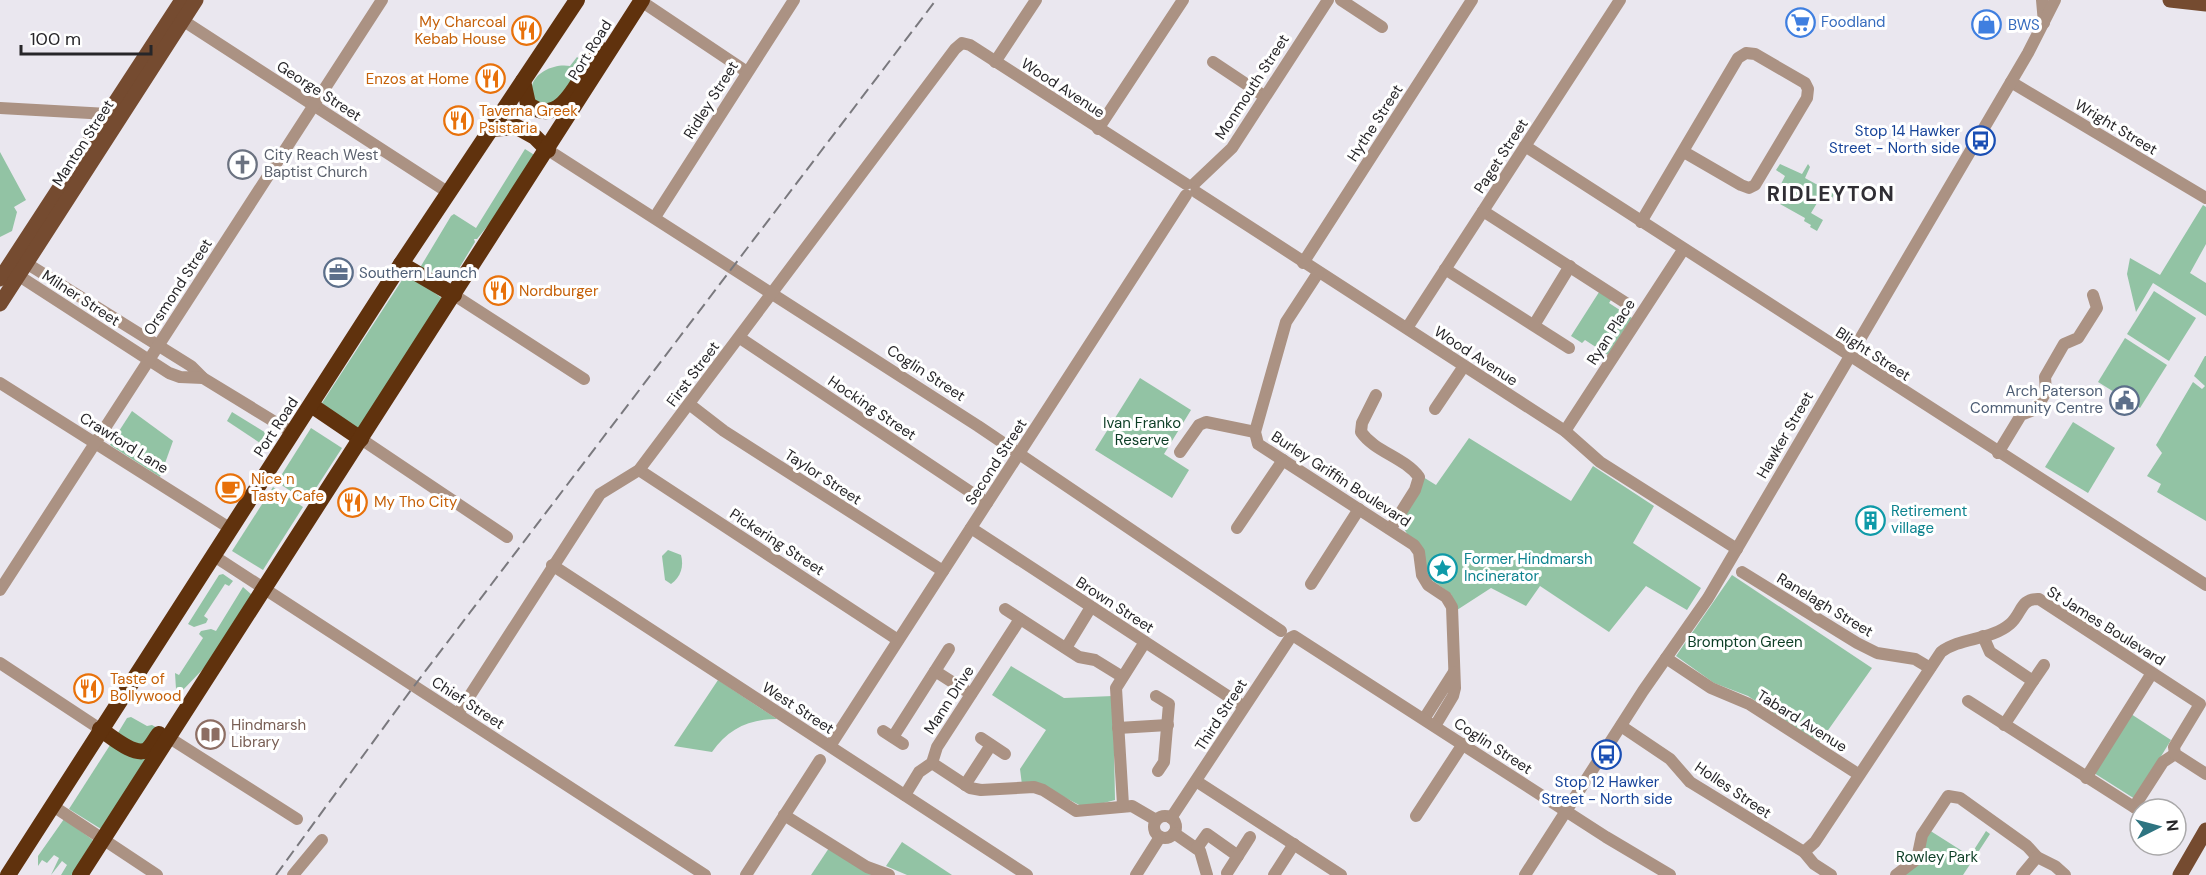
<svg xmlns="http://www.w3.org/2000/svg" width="2206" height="875" font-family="'DM Sans',sans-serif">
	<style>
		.green { fill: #92c3a4 }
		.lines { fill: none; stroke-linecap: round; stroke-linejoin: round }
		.minor { stroke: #ab9283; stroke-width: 12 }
		.major { stroke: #754b30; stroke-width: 15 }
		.highway { stroke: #60320d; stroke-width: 16 }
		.rail { stroke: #7a797e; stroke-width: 2; stroke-dasharray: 12 6; stroke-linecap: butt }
		.labels { text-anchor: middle; stroke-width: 6; stroke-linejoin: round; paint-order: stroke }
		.food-label { font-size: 15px; fill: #c56008; stroke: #fff; text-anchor: start }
		.shop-label { font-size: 15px; fill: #366cbe; stroke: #fff; text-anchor: start }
		.street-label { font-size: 15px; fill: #272629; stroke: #fff }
		.transit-label { font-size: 15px; fill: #164399; stroke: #fff; text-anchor: end }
		.worship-label { font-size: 15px; fill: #5b616d; stroke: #fff; text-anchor: start }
		.service-label { font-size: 15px; fill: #4e5e75; stroke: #fff; text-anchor: start }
		.park-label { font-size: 15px; fill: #0c3d25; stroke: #fff }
		.culture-label { font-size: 15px; fill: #0d838f; stroke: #fff; text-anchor: start }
		.education-label { font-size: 15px; fill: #785e54; stroke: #fff; text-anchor: start }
		.district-label { font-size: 21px; font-weight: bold; letter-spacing: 1.5px; fill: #302e34; stroke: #fff }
	</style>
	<rect width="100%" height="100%" fill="#eae7ef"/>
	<g class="green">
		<path d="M577,57L584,62L564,95L552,105L533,101C533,97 531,90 532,86C535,71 557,63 570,66Z"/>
		<polygon points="525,149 536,156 502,208 477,239 474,239 475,242 455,275 444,280 418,271 451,216 454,214 476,228"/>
		<polygon points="0,152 26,200 14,207 17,212 12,231 0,237"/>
		<polygon points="1780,164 1802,174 1808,164 1810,167 1805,178 1834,194 1830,203 1820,198 1811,213 1823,220 1817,231 1810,227 1811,225 1804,221 1805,218 1780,204 1783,199 1776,194 1785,176 1776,170"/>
		<polygon points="2203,205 2206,207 2206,244 2190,273 2206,283 2206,316 2153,283 2136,312 2127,274 2130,258 2160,275"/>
		<polygon points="410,275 443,299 360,428 355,430 322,403 404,277"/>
		<polygon points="1601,289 1613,297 1609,303 1632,318 1608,355 1585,340 1582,343 1571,336"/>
		<polygon points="2154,291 2196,318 2169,361 2127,334"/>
		<polygon points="2125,338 2167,365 2140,408 2098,382"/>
		<polygon points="2205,356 2206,356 2206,521 2157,492 2161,484 2147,476 2162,453 2156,445 2193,382 2202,389 2205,386 2194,376"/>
		<polygon points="1140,378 1191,410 1164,454 1189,470 1172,498 1095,450"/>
		<polygon points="132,411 173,441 160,477 110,445"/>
		<polygon points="232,412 266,433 260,443 227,421"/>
		<polygon points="2073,422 2115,448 2088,493 2045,467"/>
		<polygon points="311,428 342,448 307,502 277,482"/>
		<polygon points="1469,438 1571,501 1593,466 1654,506 1633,543 1701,588 1687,610 1646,586 1609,632 1540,586 1526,606 1491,588 1457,610 1451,594 1432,580 1400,521 1423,477 1436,485"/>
		<polygon points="273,487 303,507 263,570 232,551"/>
		<path d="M668,550L681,555C684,566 681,577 671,584L665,580L662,556Z"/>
		<polygon points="223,574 233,581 229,586 225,584 204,616 208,619 206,623 194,627 188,624 219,575"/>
		<polygon points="1732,575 1872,668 1819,743 1748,696 1714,683 1676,656"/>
		<polygon points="243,587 252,595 205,667 181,692 176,689 175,673 179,675 203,638 199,634 201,631 211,629 216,631"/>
		<polygon points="1011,666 1064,698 1113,696 1115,800 1085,808 1041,785 1022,785 1020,769 1046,730 992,695"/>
		<path d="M718,680L777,719C749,719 728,729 712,752L674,746Z"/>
		<polygon points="2131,714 2171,740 2135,799 2094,773"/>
		<polygon points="131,717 147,726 152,725 159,729 145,747 116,736 127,718"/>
		<polygon points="112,742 149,755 101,829 69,809"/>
		<polygon points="64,819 93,840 72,875 61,875 67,865 62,861 51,875 59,858 54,855 47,863 42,860 38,866 38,856"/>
		<polygon points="1929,830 1970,856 1986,831 1990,834 1963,875 1899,875"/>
		<polygon points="902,842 952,875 907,875 886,866"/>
		<polygon points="829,848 877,875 811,875"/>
	</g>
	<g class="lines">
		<g class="minor">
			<polyline points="1341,0 1382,27"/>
			<polyline points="2042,0 2044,23"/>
			<polyline points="641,1 747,72"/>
			<polyline points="176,16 449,193"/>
			<polyline points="995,62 1036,0"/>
			<polyline points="1213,62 1264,96"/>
			<polyline points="2011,82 2206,198"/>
			<polyline points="0,108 108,114 115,117"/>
			<polyline points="1098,129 1183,0"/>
			<polyline points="1525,146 2206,585"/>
			<polyline points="548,150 978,426 1281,631"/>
			<polyline points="1194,184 1232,148 1328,0"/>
			<polyline points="1196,192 1565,431 1600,462 1737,549"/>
			<polyline points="1483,211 1629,305"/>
			<polyline points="655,217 794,0"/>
			<polyline points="1641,222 1738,58 1746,53 1755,54 1805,83 1808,89 1807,98 1755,185 1749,188 1741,185 1684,152"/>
			<polyline points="18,258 191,366 203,378 293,433"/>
			<polyline points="1303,263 1472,0"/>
			<polyline points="1445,269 1569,348"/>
			<polyline points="13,272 169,373 180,377 203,378"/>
			<polyline points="1318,273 1286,322 1255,432 1258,444 1414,545 1419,552 1422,575 1428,585 1446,597 1452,607 1455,688 1453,696 1435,726"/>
			<polyline points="454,295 584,379"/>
			<polyline points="1534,325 1570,266"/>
			<polyline points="1407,328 1620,0"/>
			<polyline points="740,338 987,503"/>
			<polyline points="0,383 231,529"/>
			<path d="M1376,395L1362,423L1361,432C1375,452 1404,457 1419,477L1415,490L1391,528"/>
			<polyline points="689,404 724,431 943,571"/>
			<polyline points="1435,409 1464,366"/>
			<polyline points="1565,431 1683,250"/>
			<polyline points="361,439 507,537"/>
			<polyline points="1180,452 1199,425 1206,422 1255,432"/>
			<polyline points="1998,453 2021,415 2036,409 2046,392 2045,377 2064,344 2078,338 2097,308 2093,295"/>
			<polyline points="639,470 898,640"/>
			<polyline points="971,528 1243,706"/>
			<polyline points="1237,528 1283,460"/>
			<polyline points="214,556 705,875"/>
			<polyline points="552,565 1027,875"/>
			<polyline points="1742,572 1857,643 1877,653 1915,659 1930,668"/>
			<polyline points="1311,584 1359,509"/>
			<polyline points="0,590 382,0"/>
			<polyline points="1005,609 1079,657 1095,660 1121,676"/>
			<polyline points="1983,636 1990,652 2033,681 2004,725"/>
			<polyline points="1066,648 1091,607"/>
			<polyline points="1666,658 1711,688 1749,704 1858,774"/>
			<polyline points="0,663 100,729"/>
			<polyline points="935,671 971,694"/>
			<polyline points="2033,681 2044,665"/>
			<polyline points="1156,696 1169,704 1164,762 1158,771"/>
			<polyline points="1968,701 2140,811"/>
			<polyline points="458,714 600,494 639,470 955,49 962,43 970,45 1186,184"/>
			<polyline points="1424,719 1454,672"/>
			<polyline points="1621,726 1670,759 1690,782 1804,852 1814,864 1831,875"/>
			<polyline points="1118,728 1168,725"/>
			<polyline points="883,731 903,744"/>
			<polyline points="168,737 297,819"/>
			<polyline points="893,737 949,649"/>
			<polyline points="981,738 1005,754"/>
			<polyline points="830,746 1186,195"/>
			<polyline points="932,763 970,788 981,790 1034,787 1043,790 1076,811 1132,806 1156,820"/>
			<polyline points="2086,778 2152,673"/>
			<polyline points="1196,781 1341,875"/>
			<polyline points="965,785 991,745"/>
			<polyline points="905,795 919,772 932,763 937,747 1020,619"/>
			<polyline points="1123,805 1116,688 1145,642"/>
			<polyline points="53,806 157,875"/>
			<polyline points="2134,807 2163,762 2175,754"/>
			<polyline points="784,815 867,867 889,875"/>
			<circle cx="1165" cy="827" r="11"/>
			<polyline points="1416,816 1463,744"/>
			<polyline points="1171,818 1290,638 1294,636 1606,837 1670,875"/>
			<polyline points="1174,833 1200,851 1207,875"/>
			<polyline points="1197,848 1207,834 1238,856"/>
			<path d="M1804,852L1815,842L1941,652C1961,637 1990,641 2010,624C2022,614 2020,598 2039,599L2200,704L2174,747L2175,754L2206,774"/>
			<polyline points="1227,873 1250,837"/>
			<polyline points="293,875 322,840"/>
			<polyline points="746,875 820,760"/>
			<polyline points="1136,875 1160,837"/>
			<polyline points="1274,875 1294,844"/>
			<polyline points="1525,875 1643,691 1708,598 2028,53 2055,0"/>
			<polyline points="1896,875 1917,859 1922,835 1948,796 1960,798 2027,846 2037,857 2055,866 2065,875"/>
			<polyline points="2022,875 2037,857"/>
		</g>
		<g class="major">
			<polyline points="2170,0 2206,4"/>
			<polyline points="0,279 182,0"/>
			<polyline points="0,304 196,0"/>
			<polyline points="2180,875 2206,830"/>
		</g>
		<g class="highway">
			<path d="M523,81L528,104C564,132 581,70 600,49"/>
			<polyline points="492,129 517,127 535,137 548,150"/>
			<polyline points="401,264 454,295"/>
			<polyline points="311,405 361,439"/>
			<path d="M100,729C111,736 134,757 147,750C152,746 155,739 159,734"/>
			<polyline points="8,875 401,264 577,0"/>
			<polyline points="80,875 642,0"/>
		</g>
		<polyline class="rail" points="276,875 411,690 936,0"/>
	</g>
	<defs>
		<symbol id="supermarket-ring" viewBox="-11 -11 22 22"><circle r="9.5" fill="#fff" stroke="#3f7fe0" stroke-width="1.5"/><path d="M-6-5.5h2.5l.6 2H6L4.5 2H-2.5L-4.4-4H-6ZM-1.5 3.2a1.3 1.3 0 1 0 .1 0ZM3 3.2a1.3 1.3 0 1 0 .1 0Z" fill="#3f7fe0"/></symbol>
		<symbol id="shop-ring" viewBox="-11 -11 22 22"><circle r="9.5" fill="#fff" stroke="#3f7fe0" stroke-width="1.5"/><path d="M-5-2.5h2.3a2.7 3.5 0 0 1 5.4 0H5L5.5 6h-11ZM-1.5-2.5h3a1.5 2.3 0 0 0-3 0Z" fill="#3f7fe0"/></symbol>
		<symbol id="restaurant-ring" viewBox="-11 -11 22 22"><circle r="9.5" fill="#fff" stroke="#e8710a" stroke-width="1.5"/><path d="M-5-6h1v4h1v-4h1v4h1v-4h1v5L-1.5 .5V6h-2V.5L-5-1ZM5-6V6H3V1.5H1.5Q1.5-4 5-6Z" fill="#e8710a"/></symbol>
		<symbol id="bus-ring" viewBox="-11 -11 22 22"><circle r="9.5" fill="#fff" stroke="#1a4fb4" stroke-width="1.5"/><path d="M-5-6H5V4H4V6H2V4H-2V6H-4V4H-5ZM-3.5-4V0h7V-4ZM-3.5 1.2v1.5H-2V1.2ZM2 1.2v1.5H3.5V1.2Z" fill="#1a4fb4"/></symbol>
		<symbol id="church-ring" viewBox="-11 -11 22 22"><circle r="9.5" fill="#fff" stroke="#6b7280" stroke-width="1.5"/><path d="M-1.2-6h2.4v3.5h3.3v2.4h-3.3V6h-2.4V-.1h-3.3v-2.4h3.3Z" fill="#6b7280"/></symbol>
		<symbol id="office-ring" viewBox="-11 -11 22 22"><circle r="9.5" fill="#fff" stroke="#5c6f8a" stroke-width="1.5"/><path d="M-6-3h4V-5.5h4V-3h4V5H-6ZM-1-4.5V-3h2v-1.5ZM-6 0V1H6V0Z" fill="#5c6f8a"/></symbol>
		<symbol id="civic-ring" viewBox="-11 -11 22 22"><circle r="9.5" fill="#fff" stroke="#5c6f8a" stroke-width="1.5"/><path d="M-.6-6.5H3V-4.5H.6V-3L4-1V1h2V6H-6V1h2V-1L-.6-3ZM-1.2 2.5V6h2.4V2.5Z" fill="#5c6f8a"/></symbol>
		<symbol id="cafe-ring" viewBox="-11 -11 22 22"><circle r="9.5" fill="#fff" stroke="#e8710a" stroke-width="1.5"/><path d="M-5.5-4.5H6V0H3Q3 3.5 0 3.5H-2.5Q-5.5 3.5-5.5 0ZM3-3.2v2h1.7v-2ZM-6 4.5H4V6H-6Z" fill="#e8710a"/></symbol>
		<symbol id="building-ring" viewBox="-11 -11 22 22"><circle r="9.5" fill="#fff" stroke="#0f9aa8" stroke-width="1.5"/><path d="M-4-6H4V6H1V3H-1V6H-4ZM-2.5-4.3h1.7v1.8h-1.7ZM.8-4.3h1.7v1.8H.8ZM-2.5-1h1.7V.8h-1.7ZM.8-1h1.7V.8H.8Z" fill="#0f9aa8"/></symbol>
		<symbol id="sight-ring" viewBox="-11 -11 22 22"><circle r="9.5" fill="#fff" stroke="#0f9aa8" stroke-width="1.5"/><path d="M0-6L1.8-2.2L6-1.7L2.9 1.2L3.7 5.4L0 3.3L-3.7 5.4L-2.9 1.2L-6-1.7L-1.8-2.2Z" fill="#0f9aa8"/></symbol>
		<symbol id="library-ring" viewBox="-11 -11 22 22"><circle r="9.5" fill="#fff" stroke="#8d6e63" stroke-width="1.5"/><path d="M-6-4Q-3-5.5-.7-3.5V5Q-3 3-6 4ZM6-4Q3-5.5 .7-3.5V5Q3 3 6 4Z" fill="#8d6e63"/></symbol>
	</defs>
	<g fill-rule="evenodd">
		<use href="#supermarket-ring" x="1784" y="6" width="33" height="33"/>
		<use href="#shop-ring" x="1970" y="8" width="33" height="33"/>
		<use href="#restaurant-ring" x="510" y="14" width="33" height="33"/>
		<use href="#restaurant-ring" x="474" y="62" width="33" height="33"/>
		<use href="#restaurant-ring" x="442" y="104" width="33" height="33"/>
		<use href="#bus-ring" x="1964" y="124" width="33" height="33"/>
		<use href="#church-ring" x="226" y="148" width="33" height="33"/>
		<use href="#office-ring" x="322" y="256" width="33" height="33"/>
		<use href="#restaurant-ring" x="482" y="274" width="33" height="33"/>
		<use href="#civic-ring" x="2108" y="384" width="33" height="33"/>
		<use href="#cafe-ring" x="214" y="472" width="33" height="33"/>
		<use href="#restaurant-ring" x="336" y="486" width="33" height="33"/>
		<use href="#building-ring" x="1854" y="504" width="33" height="33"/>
		<use href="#sight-ring" x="1426" y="552" width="33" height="33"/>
		<use href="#restaurant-ring" x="72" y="672" width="33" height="33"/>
		<use href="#library-ring" x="194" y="718" width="33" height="33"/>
		<use href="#bus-ring" x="1590" y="738" width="33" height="33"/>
	</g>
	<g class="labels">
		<g class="food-label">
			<text x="506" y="27" text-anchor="end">My Charcoal<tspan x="506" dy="17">Kebab House</tspan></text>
			<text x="469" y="84" text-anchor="end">Enzos at Home</text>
			<text x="479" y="116">Taverna Greek<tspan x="479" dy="17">Psistaria</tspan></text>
			<text x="519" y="296">Nordburger</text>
			<text x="251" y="484">Nice n<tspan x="251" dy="17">Tasty Cafe</tspan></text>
			<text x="374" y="507">My Tho City</text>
			<text x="110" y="684">Taste of<tspan x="110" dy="17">Bollywood</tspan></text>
		</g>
		<g class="shop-label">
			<text x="1821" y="27">Foodland</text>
			<text x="2008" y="30">BWS</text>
		</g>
		<g class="street-label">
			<text transform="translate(590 50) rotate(-58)" y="5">Port Road</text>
			<text transform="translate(1252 87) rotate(-57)" y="5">Monmouth Street</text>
			<text transform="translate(1063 88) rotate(33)" y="5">Wood Avenue</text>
			<text transform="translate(319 91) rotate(33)" y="5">George Street</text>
			<text transform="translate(711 100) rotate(-58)" y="5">Ridley Street</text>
			<text transform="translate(1375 123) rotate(-57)" y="5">Hythe Street</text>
			<text transform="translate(2116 127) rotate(31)" y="5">Wright Street</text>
			<text transform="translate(83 143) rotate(-57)" y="5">Manton Street</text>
			<text transform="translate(1501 156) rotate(-57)" y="5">Paget Street</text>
			<text transform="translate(178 287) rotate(-57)" y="5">Orsmond Street</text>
			<text transform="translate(81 298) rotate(33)" y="5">Milner Street</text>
			<text transform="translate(1611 332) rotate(-57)" y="5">Ryan Place</text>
			<text transform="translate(1873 354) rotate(33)" y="5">Blight Street</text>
			<text transform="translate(1476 356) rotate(33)" y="5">Wood Avenue</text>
			<text transform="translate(926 373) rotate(33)" y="5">Coglin Street</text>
			<text transform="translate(693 374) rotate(-53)" y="5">First Street</text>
			<text transform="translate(872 408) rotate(34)" y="5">Hocking Street</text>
			<text transform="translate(276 427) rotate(-57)" y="5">Port Road</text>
			<text transform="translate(1785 435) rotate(-60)" y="5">Hawker Street</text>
			<text transform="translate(124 443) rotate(32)" y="5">Crawford Lane</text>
			<text transform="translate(996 462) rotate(-57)" y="5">Second Street</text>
			<text transform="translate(823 477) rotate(33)" y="5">Taylor Street</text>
			<text transform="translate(1341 479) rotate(33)" y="5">Burley Griffin Boulevard</text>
			<text transform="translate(777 542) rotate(33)" y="5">Pickering Street</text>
			<text transform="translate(1115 605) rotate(33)" y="5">Brown Street</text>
			<text transform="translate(1825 605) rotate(31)" y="5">Ranelagh Street</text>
			<text transform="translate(2106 626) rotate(32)" y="5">St James Boulevard</text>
			<text transform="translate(949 700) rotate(-57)" y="5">Mann Drive</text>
			<text transform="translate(468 703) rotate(33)" y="5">Chief Street</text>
			<text transform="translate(798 708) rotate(33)" y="5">West Street</text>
			<text transform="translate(1221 715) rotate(-57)" y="5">Third Street</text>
			<text transform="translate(1802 721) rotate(32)" y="5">Tabard Avenue</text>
			<text transform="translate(1493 746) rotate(33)" y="5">Coglin Street</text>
			<text transform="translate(1733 790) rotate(34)" y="5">Holles Street</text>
		</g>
		<g class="transit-label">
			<text x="1960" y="136">Stop 14 Hawker<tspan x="1960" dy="17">Street - North side</tspan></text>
			<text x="1607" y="787" text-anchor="middle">Stop 12 Hawker<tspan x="1607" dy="17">Street - North side</tspan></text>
		</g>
		<g class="worship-label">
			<text x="264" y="160">City Reach West<tspan x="264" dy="17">Baptist Church</tspan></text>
		</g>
		<g class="service-label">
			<text x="359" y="278">Southern Launch</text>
			<text x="2103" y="396" text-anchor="end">Arch Paterson<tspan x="2103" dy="17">Community Centre</tspan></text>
		</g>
		<g class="park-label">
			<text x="1142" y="428">Ivan Franko<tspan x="1142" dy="17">Reserve</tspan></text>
			<text x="1745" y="647">Brompton Green</text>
			<text x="1937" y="862">Rowley Park</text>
		</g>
		<g class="culture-label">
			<text x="1891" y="516">Retirement<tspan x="1891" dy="17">village</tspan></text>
			<text x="1464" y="564">Former Hindmarsh<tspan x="1464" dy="17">Incinerator</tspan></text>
		</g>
		<g class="education-label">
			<text x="231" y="730">Hindmarsh<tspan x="231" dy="17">Library</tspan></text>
		</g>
		<g class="district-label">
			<text x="1831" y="201">RIDLEYTON</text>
		</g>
	</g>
	<g transform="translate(2158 827) rotate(84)"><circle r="28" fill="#ffffff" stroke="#a9a8a9" stroke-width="1.5"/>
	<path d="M0-4.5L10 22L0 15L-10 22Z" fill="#2e7481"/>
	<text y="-9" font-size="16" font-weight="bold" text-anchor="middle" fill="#272629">N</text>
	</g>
	<path d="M21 45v9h130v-9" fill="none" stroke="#272629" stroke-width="3"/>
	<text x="30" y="45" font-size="18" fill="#272629" stroke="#ffffff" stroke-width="4.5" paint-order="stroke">100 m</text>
</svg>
